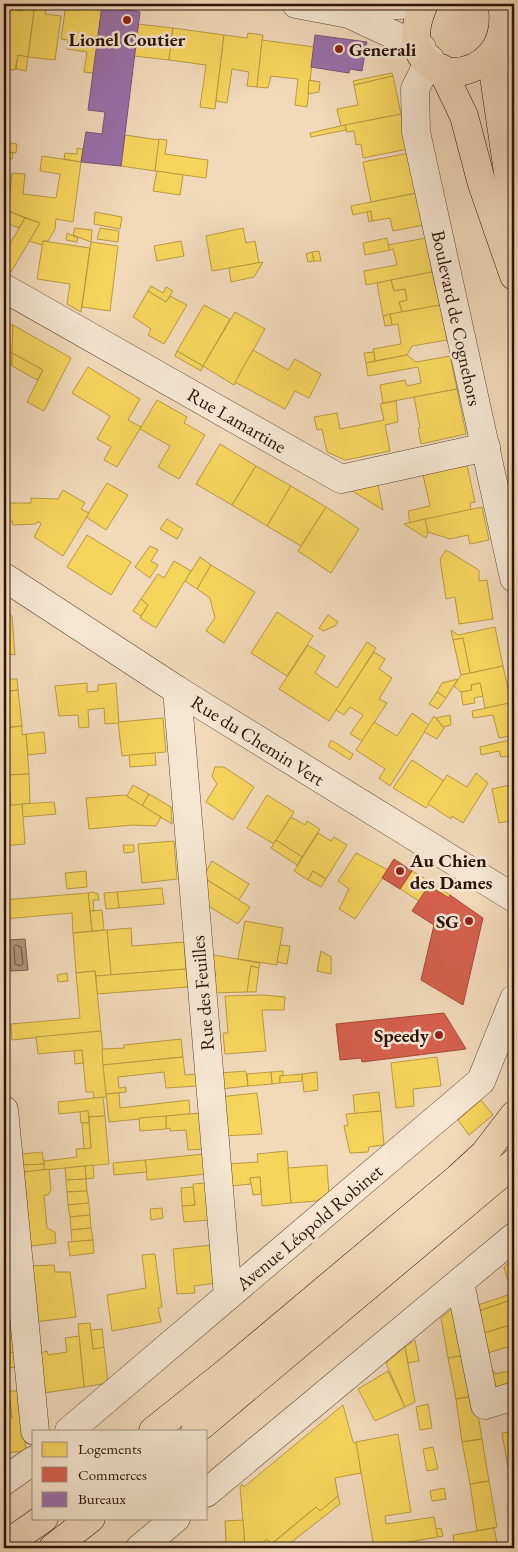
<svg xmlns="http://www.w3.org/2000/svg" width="518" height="1552" font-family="'EB Garamond',serif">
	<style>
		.water { fill: #ae957d; stroke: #7a614e }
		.homes { fill: #f6d55c; stroke: #b99a43 }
		.shops { fill: #d6604d; stroke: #a34938 }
		.offices { fill: #9970ab; stroke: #78547a }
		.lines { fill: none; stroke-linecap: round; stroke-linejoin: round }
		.shore { stroke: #6c5442; stroke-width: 1 }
		.minor-casing { stroke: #5c4434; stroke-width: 29 }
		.major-casing { stroke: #2b1208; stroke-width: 29 }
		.minor { stroke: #f6e6d2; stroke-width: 28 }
		.major { stroke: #f1d9ba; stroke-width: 28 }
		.poi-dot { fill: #8f2418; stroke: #f6e6d2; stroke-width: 2 }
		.labels { text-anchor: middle; stroke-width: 5; stroke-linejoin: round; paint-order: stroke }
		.poi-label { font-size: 19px; font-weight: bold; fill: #2b1208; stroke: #f6e6d2; text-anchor: start }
		.street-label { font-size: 19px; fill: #2b1208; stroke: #f6e6d2 }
	</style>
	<rect width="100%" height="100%" fill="#f1d9ba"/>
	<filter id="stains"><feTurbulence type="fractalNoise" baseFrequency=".004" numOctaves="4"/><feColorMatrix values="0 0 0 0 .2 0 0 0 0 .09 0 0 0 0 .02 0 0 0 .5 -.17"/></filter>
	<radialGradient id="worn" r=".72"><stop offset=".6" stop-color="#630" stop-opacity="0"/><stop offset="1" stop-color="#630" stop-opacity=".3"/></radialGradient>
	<polygon class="water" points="25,939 28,970 11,971 8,940"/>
	<g class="homes">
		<polygon points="23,4 35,4 28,57 18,55 15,70 4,69 4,31 7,8 22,11"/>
		<polygon points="35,4 47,4 45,14 61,16 55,60 28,57"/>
		<polygon points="66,4 102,6 93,73 84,72 87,52 67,49 68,40 61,39"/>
		<polygon points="4,7 7,8 4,31"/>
		<polygon points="138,24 173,28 169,60 134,56"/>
		<polygon points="173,28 224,35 215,109 200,107 206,65 169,60"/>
		<polygon points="248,33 263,35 257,87 247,86 249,72 232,69 227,103 216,101 224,35 247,38"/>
		<polygon points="262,40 314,47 307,107 295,105 298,79 271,76 268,88 257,87"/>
		<polygon points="18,55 28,57 26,71 16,69"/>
		<polygon points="392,73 393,76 354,85 353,81"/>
		<polygon points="393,76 401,114 341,126 337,109 358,105 354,85"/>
		<polygon points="309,80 320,82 319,92 308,94"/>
		<polygon points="401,114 408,149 363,158 361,144 356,145 354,131 347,132 345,125"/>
		<polygon points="345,125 346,130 311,137 310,133"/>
		<polygon points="125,135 159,140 155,171 121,166"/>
		<polygon points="159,139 167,140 165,154 208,160 206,178 155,171"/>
		<polygon points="4,142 17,144 16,153 4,151"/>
		<polygon points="77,148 83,149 81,162 64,159 65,153 77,154"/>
		<polygon points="4,151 13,153 12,159 4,158"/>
		<polygon points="409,153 417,193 371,202 363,162"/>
		<polygon points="42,156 81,162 73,222 56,219 55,229 48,241 43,241 42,245 29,241 40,223 8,211 12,173 25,174 23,194 56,198 60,174 40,171"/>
		<polygon points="157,171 183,175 180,195 153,191"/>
		<polygon points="417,193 424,225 393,231 390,218 372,221 371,211 353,215 351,206"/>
		<polygon points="4,209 25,218 19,228 4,222"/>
		<polygon points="371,211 372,221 369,222 367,212"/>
		<polygon points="95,212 122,217 120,229 94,224"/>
		<polygon points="25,218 40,223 11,272 4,267 4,254"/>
		<polygon points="75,228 92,230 91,242 73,235"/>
		<polygon points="100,228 119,231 118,242 97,239"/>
		<polygon points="243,228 246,243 255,241 259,263 212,271 206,236"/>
		<polygon points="67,233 78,238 77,242 66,240"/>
		<polygon points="387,238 390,250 365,255 363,243"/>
		<polygon points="426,238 432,272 366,285 364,271 397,265 393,249 390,250 388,245"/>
		<polygon points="43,241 90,248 81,312 67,304 70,284 37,279"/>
		<polygon points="181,241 184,256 157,261 154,246"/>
		<polygon points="91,242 118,246 110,311 82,307"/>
		<polygon points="319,251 321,261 314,261 312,252"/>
		<polygon points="312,252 314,261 308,262 306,254"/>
		<polygon points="263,262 254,277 231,282 229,268"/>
		<polygon points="432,272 440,305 402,312 399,302 407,300 405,289 394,291 391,280"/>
		<polygon points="391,280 394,291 405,289 407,300 399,302 402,312 383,316 377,283"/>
		<polygon points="151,286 163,293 166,287 173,291 166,302 148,291"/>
		<polygon points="148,291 166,302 170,296 187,305 164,344 148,335 151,329 133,317"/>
		<polygon points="204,305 230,319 203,366 177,351"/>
		<polygon points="440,305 447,340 412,346 407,355 375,361 373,349 401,344 398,324 392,325 390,314"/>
		<polygon points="235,312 265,329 234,385 203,366"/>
		<polygon points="390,314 392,325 385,326 383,316"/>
		<polygon points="4,321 13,325 12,353 4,350"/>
		<polygon points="13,325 71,358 44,411 27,402 43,370 12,353"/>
		<polygon points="4,348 12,353 12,366 4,361"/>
		<polygon points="253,350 288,370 295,359 321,374 309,398 295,391 285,409 235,382"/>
		<polygon points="177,351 203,366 201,371 175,356"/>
		<polygon points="374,352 375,361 366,363 364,353"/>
		<polygon points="12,353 43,370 37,380 12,366"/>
		<polygon points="407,355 416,362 450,356 457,389 383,403 380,385 405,380 407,386 421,383 418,367 368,376 366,363"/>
		<polygon points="88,367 140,399 128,420 141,427 117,467 104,460 111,447 97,439 110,416 72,393"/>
		<polygon points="457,389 466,434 421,444 418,428 420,428 414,397"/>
		<polygon points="157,400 187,417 184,423 205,435 179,479 158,467 170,446 140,429"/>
		<polygon points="396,401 398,422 385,425 390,451 345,460 327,452 322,429 317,430 314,417 337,413 340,429 384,420 380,404"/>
		<polygon points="220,444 256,466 232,505 196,484"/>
		<polygon points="467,465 475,502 470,503 471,510 410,523 408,511 430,506 423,475"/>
		<polygon points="256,466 291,486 267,526 232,505"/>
		<polygon points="377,480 383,510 346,487"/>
		<polygon points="107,483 128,495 106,530 86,517"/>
		<polygon points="291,486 326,507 301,546 267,526"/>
		<polygon points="63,490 85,503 81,509 89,513 63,556 34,537 41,524 38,521 36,524 13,525 12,521 4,520 4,503 31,503 31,498 58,499"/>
		<polygon points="326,507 359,529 331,573 298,551"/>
		<polygon points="482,507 489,540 470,544 468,535 450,539 428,532 425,519"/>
		<polygon points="167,519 183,529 177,539 160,529"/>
		<polygon points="425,519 428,532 426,538 404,524"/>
		<polygon points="87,535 131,562 111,595 67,567"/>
		<polygon points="150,546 158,550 151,561 158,565 150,578 135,567"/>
		<polygon points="446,550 479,570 479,581 487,580 493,619 459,624 455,597 446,599 440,559"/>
		<polygon points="200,557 211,565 197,589 185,581"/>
		<polygon points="174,561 191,571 156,628 140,618 148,605 141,599 158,574 164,578"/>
		<polygon points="211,565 255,592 224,643 206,631 215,618 210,598 197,589"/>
		<polygon points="141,599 148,605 141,616 133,611"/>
		<polygon points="4,611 12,616 15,655 4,653"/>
		<polygon points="277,612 313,636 287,676 251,653"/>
		<polygon points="328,615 338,622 335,626 323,631 319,628"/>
		<polygon points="495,627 503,666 470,673 463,638 453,640 451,630 458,635"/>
		<polygon points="463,638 470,673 461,675 453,640"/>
		<polygon points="367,642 376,648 329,721 279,689 308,645 325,656 315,673 337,688"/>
		<polygon points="374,652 385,659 379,669 392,678 379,699 387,703 362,741 350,734 363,715 350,707 344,715 336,710"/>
		<polygon points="503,666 511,703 485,708 480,683 471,685 472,690 461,692 454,686 461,675"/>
		<polygon points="9,679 17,679 18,690 9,691"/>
		<polygon points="458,679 446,698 437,692 442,683"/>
		<polygon points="87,683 87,692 98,691 98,685 116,683 119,723 105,724 104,708 88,710 89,727 79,728 78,715 59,716 55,686"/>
		<polygon points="480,683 483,696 474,698 475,703 463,705 461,692 472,690 471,685"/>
		<polygon points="18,690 22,726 4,728 4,692"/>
		<polygon points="437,692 446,698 438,709 429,704"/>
		<polygon points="514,702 514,735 499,738 493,715 473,718 472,711"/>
		<polygon points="412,713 429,725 390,786 379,778 385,769 356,750 374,722 397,736"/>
		<polygon points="450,715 451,725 443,727 436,718"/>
		<polygon points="434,716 444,728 437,739 424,732"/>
		<polygon points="163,718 166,752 122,756 118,722"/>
		<polygon points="22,726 22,735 26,734 29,774 8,775 4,728"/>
		<polygon points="4,728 8,775 4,776"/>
		<polygon points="44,732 46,753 28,755 26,734"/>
		<polygon points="514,739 514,777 513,777 508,756 501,757 499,751 481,755 480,747"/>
		<polygon points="331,740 353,754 350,760 328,746"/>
		<polygon points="155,753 156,765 130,767 129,755"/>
		<polygon points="412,760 444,781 426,808 393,788"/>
		<polygon points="215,767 224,767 254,787 233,820 206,802 217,784 212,776"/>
		<polygon points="476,773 488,783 463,823 452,816 451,819 428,804 447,775 467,787"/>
		<polygon points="29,774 30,803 11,806 8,775"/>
		<polygon points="514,784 514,820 499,823 492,789"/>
		<polygon points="133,785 149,794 142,806 127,796"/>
		<polygon points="149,794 171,807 172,824 142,806"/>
		<polygon points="125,795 161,817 156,826 133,825 89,829 86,798"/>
		<polygon points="267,795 294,812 274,844 247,828"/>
		<polygon points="54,802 56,814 22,817 22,804"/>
		<polygon points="22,804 25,844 4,846 4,806"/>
		<polygon points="291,817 305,825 307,821 320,829 302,857 276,840"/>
		<polygon points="318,833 331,841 334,837 347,845 326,879 313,871 308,880 294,871"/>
		<polygon points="276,840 302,857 297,865 271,848"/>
		<polygon points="174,841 177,879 142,883 138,844"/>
		<polygon points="123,845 134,845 134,852 124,853"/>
		<polygon points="356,853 388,870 355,919 339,909 349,889 338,881"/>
		<polygon points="212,861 249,884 239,900 203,877"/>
		<polygon points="86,871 87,887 67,889 65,873"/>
		<polygon points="313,871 326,879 321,887 308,880"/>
		<polygon points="412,871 431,882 419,901 400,889"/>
		<polygon points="201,876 250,907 238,924 203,903"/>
		<polygon points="433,884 450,895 449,898 431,887"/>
		<polygon points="162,888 164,904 119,908 117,892"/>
		<polygon points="92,892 98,894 99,900 93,900 94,911 90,911 88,893"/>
		<polygon points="117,892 119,908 106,909 104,893"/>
		<polygon points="88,893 92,931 73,933 72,913 4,919 4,900"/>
		<polygon points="102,910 104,930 92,931 90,911"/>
		<polygon points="245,921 283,928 277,965 238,959"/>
		<polygon points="131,928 132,946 184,942 186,969 111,975 107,930"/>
		<polygon points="107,930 111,975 96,976 95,971 76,973 73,933"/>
		<polygon points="280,945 290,946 287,964 277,962"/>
		<polygon points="321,951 331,957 331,974 317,971"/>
		<polygon points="214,955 260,963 259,968 251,966 247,992 212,993 216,972 212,971"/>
		<polygon points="251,966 259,968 256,992 247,992"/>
		<polygon points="186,969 188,987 97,994 96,976"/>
		<polygon points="95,971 101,1031 12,1040 11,1024 80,1018 76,973"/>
		<polygon points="67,973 68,981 58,982 57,975"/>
		<polygon points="263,995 285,997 284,1010 262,1010 266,1051 225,1054 223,1033 228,1033 225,996"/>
		<polygon points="101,1031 107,1097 94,1098 93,1092 86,1092 82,1050 38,1054 36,1037"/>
		<polygon points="181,1039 183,1057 103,1065 102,1049 124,1048 124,1045"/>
		<polygon points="82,1050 83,1063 75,1064 74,1051"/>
		<polygon points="183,1057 185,1075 196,1074 197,1086 166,1088 164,1072 118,1077 119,1088 126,1087 126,1092 106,1094 103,1065"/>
		<polygon points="437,1057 441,1086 413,1089 414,1106 396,1108 391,1063"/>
		<polygon points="246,1071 248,1086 221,1089 219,1073"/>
		<polygon points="283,1071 283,1075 280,1076 280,1083 272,1084 271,1072"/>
		<polygon points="271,1072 272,1084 248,1086 247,1074"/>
		<polygon points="317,1072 318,1090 304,1092 302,1074"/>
		<polygon points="302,1074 302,1081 280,1083 280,1076"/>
		<polygon points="379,1092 381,1111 355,1114 353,1095"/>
		<polygon points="119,1093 120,1108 189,1100 190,1114 109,1122 106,1094"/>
		<polygon points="257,1093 262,1134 224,1136 219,1097"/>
		<polygon points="103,1097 105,1116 89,1117 88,1111 59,1114 58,1102"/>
		<polygon points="481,1100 493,1115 469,1135 458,1120"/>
		<polygon points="83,1111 88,1111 89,1123 81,1123 80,1112"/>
		<polygon points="381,1111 384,1145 369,1147 368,1152 350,1153 344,1126 348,1125 346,1114"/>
		<polygon points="200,1113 203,1149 188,1150 186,1130 170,1131 170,1128 166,1129 166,1116"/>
		<polygon points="105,1116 109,1164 44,1170 44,1161 77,1157 76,1149 91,1148 89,1117"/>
		<polygon points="166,1116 166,1129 140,1131 139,1118"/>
		<polygon points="82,1123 89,1123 91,1148 84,1149"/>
		<polygon points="287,1151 291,1203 262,1206 260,1177 250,1178 251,1184 230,1186 228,1164 258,1162 257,1154"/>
		<polygon points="42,1152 44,1164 23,1165 22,1154"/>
		<polygon points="204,1154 206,1174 147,1180 145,1160"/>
		<polygon points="145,1160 147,1172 114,1175 113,1163"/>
		<polygon points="44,1164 44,1170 24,1172 23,1165"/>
		<polygon points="93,1165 94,1178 86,1179 85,1166"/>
		<polygon points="327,1165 329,1195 316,1201 291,1203 288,1168"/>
		<polygon points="85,1166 86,1179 66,1180 65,1168"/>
		<polygon points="49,1169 51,1190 48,1195 44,1195 47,1228 55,1232 56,1243 31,1246 24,1172"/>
		<polygon points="260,1177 261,1194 253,1195 250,1178"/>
		<polygon points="86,1179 87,1191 67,1192 66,1180"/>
		<polygon points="206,1183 210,1220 184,1222 182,1206 195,1205 193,1184"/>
		<polygon points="193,1187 195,1205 182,1206 181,1188"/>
		<polygon points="87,1191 89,1203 68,1205 67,1192"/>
		<polygon points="89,1203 90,1215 70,1217 68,1205"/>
		<polygon points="162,1208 163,1218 151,1220 150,1209"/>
		<polygon points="90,1215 91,1228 71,1230 70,1217"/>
		<polygon points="91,1228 93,1240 72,1242 71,1230"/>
		<polygon points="93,1240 94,1253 70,1256 68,1242"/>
		<polygon points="212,1245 216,1283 194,1286 195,1293 177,1294 173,1249"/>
		<polygon points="155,1254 162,1307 158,1308 161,1322 112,1331 107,1295 146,1288 142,1255"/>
		<polygon points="514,1258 514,1279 508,1281 504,1267"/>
		<polygon points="54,1265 55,1272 70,1272 76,1317 35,1322 28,1266"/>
		<polygon points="4,1280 7,1285 8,1290 5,1292 9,1308 6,1310 7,1314 4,1314"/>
		<polygon points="514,1293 514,1299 473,1313 472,1307"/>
		<polygon points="514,1299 514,1324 477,1335 473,1313"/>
		<polygon points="458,1304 467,1355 448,1358 441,1318"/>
		<polygon points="13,1313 17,1352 4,1353 4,1314"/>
		<polygon points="90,1323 93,1349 104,1347 108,1383 84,1387 78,1324"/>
		<polygon points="514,1324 514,1345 481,1355 477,1335"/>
		<polygon points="102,1329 104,1347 93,1349 91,1330"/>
		<polygon points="79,1336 84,1387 44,1393 40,1353 47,1351 48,1355 67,1352 65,1338"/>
		<polygon points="415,1340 419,1361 408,1363 405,1347"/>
		<polygon points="405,1347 415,1402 405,1407 386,1363"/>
		<polygon points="17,1352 18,1367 4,1368 4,1353"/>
		<polygon points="467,1355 475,1396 456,1399 448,1358"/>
		<polygon points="388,1371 405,1407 375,1421 358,1389"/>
		<polygon points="494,1371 494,1374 510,1371 514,1386 493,1393 484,1373"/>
		<polygon points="9,1391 20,1391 26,1451 4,1453 4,1418 12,1418"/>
		<polygon points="475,1396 482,1439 462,1442 456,1399"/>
		<polygon points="428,1404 432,1428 420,1430 416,1407"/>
		<polygon points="343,1405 353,1442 357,1444 361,1473 335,1478 338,1496 320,1511 316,1507 271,1544 267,1539 256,1548 245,1548 240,1486 242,1484 244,1487"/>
		<polygon points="514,1431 514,1472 509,1473 502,1433"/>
		<polygon points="398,1434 411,1512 385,1516 386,1524 434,1517 438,1537 374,1548 356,1442"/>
		<polygon points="482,1439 489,1481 470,1484 462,1442"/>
		<polygon points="433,1447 438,1469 427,1471 423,1449"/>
		<polygon points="489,1481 497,1527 477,1531 470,1484"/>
		<polygon points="444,1488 446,1499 432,1501 430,1491"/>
		<polygon points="338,1496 340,1504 284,1548 278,1548 273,1543 316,1507 320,1511"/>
		<polygon points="243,1520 245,1548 192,1548 192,1546 226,1543 225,1521"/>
		<polygon points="441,1528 443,1536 438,1537 436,1529"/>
		<polygon points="494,1528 497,1543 473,1548 455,1548 453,1535"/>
		<polygon points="267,1539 271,1544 264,1548 260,1545"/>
		<polygon points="497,1543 498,1548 473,1548"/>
	</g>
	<g class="shops">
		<polygon points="394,859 412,871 400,889 382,878"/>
		<polygon points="431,882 433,884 431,887 449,898 450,895 483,918 463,1005 421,980 434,925 412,911"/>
		<polygon points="444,1013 466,1049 362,1062 361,1058 340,1060 336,1024"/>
	</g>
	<g class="offices">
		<polygon points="102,6 140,12 121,166 81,162 86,132 102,134 105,112 88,110"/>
		<polygon points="315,35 367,42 362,71 350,69 349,73 311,67"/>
	</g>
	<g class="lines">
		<polygon class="shore" points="16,945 21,947 23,963 21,966 15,964 14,947"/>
		<defs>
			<g id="minor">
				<polyline points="296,4 349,14 422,48"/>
				<polyline points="349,14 372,6 423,4"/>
				<polyline points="430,59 415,89 416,132 514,578"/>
				<polyline points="497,59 514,59"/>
				<polyline points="4,288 341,479 486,447"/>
				<polyline points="4,577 177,690 514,898"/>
				<polyline points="177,690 228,1296"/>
				<polyline points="4,1110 35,1431"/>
				<polyline points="460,1282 485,1405 514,1396"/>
				<polyline points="69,1431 481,1081 514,999"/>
				<polyline points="4,1481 34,1460"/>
				<polyline points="206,1493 514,1237"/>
				<polyline points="140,1548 176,1518"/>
			</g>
			<g id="major">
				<path d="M424,4C383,95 518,94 502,4"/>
				<polyline points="492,63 509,179 512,243"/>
				<polyline points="441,68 464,116 482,184 514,276"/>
				<polyline points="153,1431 228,1371 458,1178 484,1154 514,1115"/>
				<polyline points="195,1431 514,1163"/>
				<polyline points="4,1546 44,1518"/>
				<polyline points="53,1548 91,1518"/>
			</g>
		</defs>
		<use href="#minor" class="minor-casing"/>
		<use href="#major" class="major-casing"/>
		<use href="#minor" class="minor"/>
		<use href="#major" class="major"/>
	</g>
	<g class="poi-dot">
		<circle cx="127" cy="20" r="5"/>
		<circle cx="339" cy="49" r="5"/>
		<circle cx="400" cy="871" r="5"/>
		<circle cx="469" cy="921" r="5"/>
		<circle cx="439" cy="1035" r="5"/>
	</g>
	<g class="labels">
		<g class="poi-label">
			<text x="127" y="46" text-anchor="middle">Lionel Coutier</text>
			<text x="349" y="56">Generali</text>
			<text x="410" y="867">Au Chien<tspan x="410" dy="22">des Dames</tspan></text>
			<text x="459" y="928" text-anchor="end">SG</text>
			<text x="429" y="1042" text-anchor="end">Speedy</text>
		</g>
		<g class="street-label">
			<text transform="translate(457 318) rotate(78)" y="7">Boulevard de Cognehors</text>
			<text transform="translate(237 420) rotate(30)" y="7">Rue Lamartine</text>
			<text transform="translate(258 740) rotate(32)" y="7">Rue du Chemin Vert</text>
			<text transform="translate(202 993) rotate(-95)" y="7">Rue des Feuilles</text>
			<text transform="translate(309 1227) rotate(-40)" y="7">Avenue Léopold Robinet</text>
		</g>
	</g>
	<rect width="518" height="1552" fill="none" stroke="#f1d9ba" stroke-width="20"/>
	<rect x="5" y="5" width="508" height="1542" fill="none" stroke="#2b1208" stroke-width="2.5"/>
	<rect x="10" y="10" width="498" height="1532" fill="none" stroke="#2b1208"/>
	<rect x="32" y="1430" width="175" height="90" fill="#f6e6d2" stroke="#a59181"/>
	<rect x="42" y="1442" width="25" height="15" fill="#f6d55c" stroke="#a59181"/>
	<text x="78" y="1454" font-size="15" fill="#2b1208">Logements</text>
	<rect x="42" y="1467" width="25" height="15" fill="#d6604d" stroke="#a59181"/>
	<text x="78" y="1480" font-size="15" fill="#2b1208">Commerces</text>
	<rect x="42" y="1492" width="25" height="15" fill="#9970ab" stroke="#a59181"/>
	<text x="78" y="1504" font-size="15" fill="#2b1208">Bureaux</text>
	<rect width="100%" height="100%" filter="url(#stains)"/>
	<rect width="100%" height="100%" fill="url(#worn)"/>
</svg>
